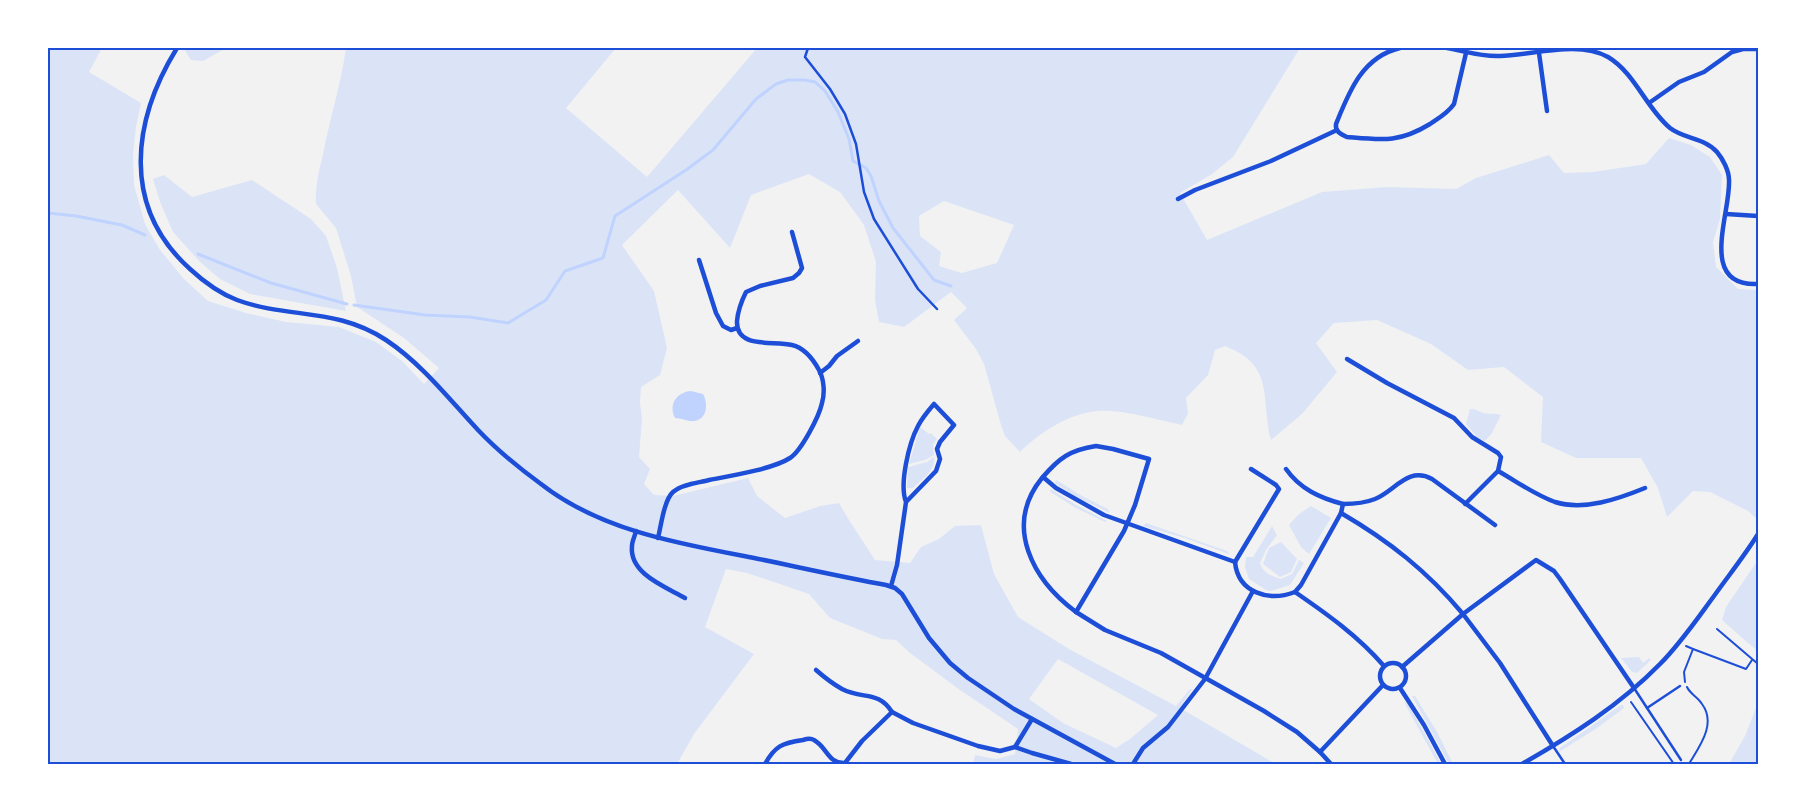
<svg xmlns="http://www.w3.org/2000/svg" width="1806" height="812" font-family="'Titillium Web',sans-serif">
	<style>
		.green { fill: #dbe4f7; fill-rule: evenodd }
		.water { fill: #bfd3fe }
		.lines { fill: none; stroke-linecap: round; stroke-linejoin: round }
		.stream { stroke: #bfd3fe; stroke-width: 3 }
		.path { stroke: #1d4ed8; stroke-width: 2 }
		.service { stroke: #1d4ed8; stroke-width: 2.5 }
		.minor { stroke: #1d4ed8; stroke-width: 4.5 }
		.neatline { fill: none; stroke: #1d4ed8; stroke-width: 2 }
	</style>
	<rect width="100%" height="100%" fill="#f2f2f2"/>
	<g class="green">
		<path d="M48,48H102L89,72L141,103L136,127L133,155L134,185L145,224L160,250L184,279L208,301L246,313L286,322L339,327L376,342L402,361L424,384L439,368L404,338L357,307L351,276L336,228L316,204C315,186 319,171 323,154C330,118 341,84 346,48H616L566,108L647,177L757,48H1300L1233,157L1212,174L1180,193L1207,240L1322,192L1387,187L1456,189L1476,178L1549,155L1564,173L1593,172L1646,164L1669,138L1691,145L1710,157L1722,175L1720,219L1713,242L1716,267L1738,289L1758,290V520L1748,511L1710,492L1693,491L1667,517L1658,488L1641,458H1576L1541,442L1543,397L1504,367L1468,370L1431,344L1377,320L1334,323L1316,343L1337,372L1302,414L1271,440C1260,398 1276,366 1225,346L1215,350L1208,375L1186,398L1188,413L1182,425C1158,420 1122,409 1098,411C1070,413 1040,432 1020,452L1005,436L1001,425L984,364L976,349L954,320L967,308L951,292L904,327L879,322L875,300L876,262L864,225L840,192L809,174L751,195L730,248L678,190L622,245L654,291L667,348L660,375L641,387L640,403L642,419L639,457L650,469L644,484L654,495L673,496L748,478L757,496L785,518L820,506L839,503C850,523 863,541 875,560L910,563L921,547L939,539L955,526L981,525L994,574L1018,617L1069,649L1176,706L1190,689H1192L1180,708L1276,764H973L975,755L996,759L1015,754L1018,729L960,690L910,653L896,640L882,639L830,618L809,594L747,573L726,569L705,627L754,654L694,734L677,764H48ZM944,201L1014,225L997,263L962,273L939,266L941,252L920,236L919,216ZM1058,659L1158,715L1130,739L1116,748L1063,723L1029,699Z"/>
		<polygon points="188,48 226,48 203,61 191,60 185,51"/>
		<polygon points="164,175 192,197 252,180 311,219 326,236 337,268 346,311 250,294 220,279 200,262 173,232 160,202 153,179"/>
		<path d="M1470,409C1476,409 1478,411 1483,413C1489,414 1495,413 1501,415L1492,433L1485,441L1477,437L1466,424Z"/>
		<polygon points="920,427 929,434 931,433 937,439 933,445 934,455 925,460 909,464"/>
		<path d="M934,457C936,471 922,479 913,488H907L908,467L927,462Z"/>
		<polygon points="1056,480 1084,497 1108,509 1110,513 1075,496 1055,483"/>
		<polygon points="1051,489 1076,505 1107,521 1105,522 1076,508 1052,493 1050,491"/>
		<polygon points="1311,506 1331,518 1309,554 1301,547 1289,525 1299,514"/>
		<polygon points="1146,523 1227,551 1229,554 1185,538 1143,526"/>
		<path d="M1272,526L1277,535L1266,550L1260,563C1263,573 1271,576 1281,579L1292,574L1299,560L1304,563L1290,585L1271,591L1266,590L1249,579L1245,567L1246,557H1253Z"/>
		<polygon points="1281,542 1297,559 1291,572 1280,577 1263,564 1269,548"/>
		<polygon points="1758,560 1758,651 1748,643 1722,620 1726,607"/>
		<polygon points="1639,657 1643,663 1649,658 1651,660 1637,673 1632,672 1621,658"/>
		<polygon points="1412,696 1415,696 1437,732 1453,764 1449,764"/>
		<polygon points="1406,701 1424,732 1441,764 1438,764 1405,704"/>
		<polygon points="1758,703 1758,764 1729,764 1745,736"/>
		<polygon points="1621,705 1623,705 1624,708 1597,728 1559,752 1560,748"/>
	</g>
	<path class="water" d="M691,391L703,394C708,403 708,418 695,421C689,422 681,418 675,418C668,404 677,392 691,391Z"/>
	<g class="lines">
		<g class="stream">
			<polyline points="48,213 76,216 122,225 145,235"/>
			<polyline points="198,254 271,283 347,304"/>
			<polyline points="354,305 425,315 470,317 508,323 546,300 565,271 603,258 615,216 686,170 713,150 756,99 776,84 788,80 805,80 815,82 825,91 838,112 849,139 853,161 866,168 871,176 879,201 893,228 934,280 951,286"/>
		</g>
		<g class="path">
			<polyline points="1717,629 1758,664"/>
			<polyline points="1693,649 1746,669 1752,660"/>
			<polyline points="1685,682 1684,672 1693,649 1686,646"/>
			<path d="M1687,687C1690,694 1698,697 1702,704C1717,724 1699,747 1689,764"/>
			<polyline points="1631,702 1674,764"/>
		</g>
		<g class="service">
			<polyline points="808,48 805,57 830,89 845,114 856,144 864,192 874,219 918,289 937,309"/>
			<polyline points="1634,688 1681,760"/>
			<polyline points="1647,708 1680,686"/>
			<polyline points="1553,746 1565,764"/>
		</g>
		<g class="minor">
			<path d="M177,48C132,121 121,207 190,269C204,282 219,293 237,300C289,319 336,307 386,340C422,364 449,399 478,430C497,450 519,468 541,484C601,531 681,544 754,558C798,567 842,577 886,585L895,588L902,594L929,638L950,663L968,678L1014,709L1115,764"/>
			<path d="M1400,48C1362,57 1349,92 1336,124C1335,132 1341,134 1347,137C1382,140 1399,143 1430,124C1439,118 1448,113 1454,104L1466,53"/>
			<path d="M1447,48C1465,51 1481,57 1500,56C1533,55 1579,40 1608,57C1635,73 1646,108 1670,128C1684,139 1705,138 1717,152C1723,159 1729,171 1729,180C1731,213 1697,287 1758,284"/>
			<polyline points="1539,53 1547,111"/>
			<polyline points="1649,103 1679,82 1704,72 1732,52 1743,49 1758,49"/>
			<polyline points="1178,199 1195,190 1271,161 1337,130"/>
			<polyline points="1726,214 1758,216"/>
			<polyline points="699,260 716,313 723,326 731,330 737,328"/>
			<polyline points="1347,359 1387,383 1454,418 1472,437 1498,453 1501,457 1498,471 1465,504"/>
			<polyline points="820,373 829,366 837,356 858,341"/>
			<path d="M1096,446L1113,449L1149,459L1135,505L1124,531L1076,612C1033,580 1003,526 1042,478C1059,458 1070,450 1096,446Z"/>
			<path d="M1286,469C1300,489 1320,498 1343,504L1341,513"/>
			<path d="M1498,471C1516,481 1535,495 1555,502C1584,511 1618,499 1645,488"/>
			<polyline points="1043,477 1056,488 1104,515 1235,562"/>
			<path d="M1343,504C1354,504 1365,503 1375,499C1395,491 1408,466 1432,479L1495,525"/>
			<path d="M636,531C635,536 632,541 632,546C629,574 666,587 685,598"/>
			<path d="M658,538C661,526 664,500 673,492C682,484 698,483 709,480C730,476 773,469 790,458C801,451 819,417 822,403C825,393 824,379 819,370C813,359 805,348 792,345C774,340 736,350 737,321C738,310 741,302 746,292L760,286L793,278L799,273L802,268L792,232"/>
			<path d="M1235,562C1238,593 1269,602 1295,592C1327,614 1358,636 1384,666"/>
			<polyline points="1235,562 1279,489 1276,485 1251,469"/>
			<path d="M891,586L897,565L906,502L936,471L940,459L937,449L940,442L954,425L934,404C928,411 922,418 918,426C909,443 899,484 906,502"/>
			<path d="M1295,592L1301,585L1341,513C1389,541 1427,571 1463,614L1536,560L1554,571L1560,579L1634,688"/>
			<polyline points="1076,612 1105,630 1161,653 1264,711 1297,732 1320,752 1383,685"/>
			<circle cx="1393" cy="676" r="13"/>
			<polyline points="1402,667 1463,614 1500,663 1553,746"/>
			<path d="M816,670C824,677 833,684 842,689C863,700 878,690 892,712"/>
			<polyline points="1400,688 1424,725 1445,764"/>
			<polyline points="1015,747 1032,753 1071,764"/>
			<polyline points="1320,752 1331,764"/>
			<path d="M765,764C775,746 782,743 803,740C806,739 811,738 814,740C827,747 828,764 845,763L862,741L892,712L913,723L978,746L1000,751L1015,747L1032,719"/>
			<polyline points="1133,764 1143,748 1168,727 1205,679 1253,591"/>
			<path d="M1522,764C1571,736 1620,705 1660,664C1680,644 1697,619 1714,596C1729,575 1745,555 1758,534"/>
		</g>
	</g>
	<rect width="1806" height="812" fill="none" stroke="#ffffff" stroke-width="98"/>
	<rect x="49" y="49" width="1708" height="714" class="neatline"/>
</svg>
